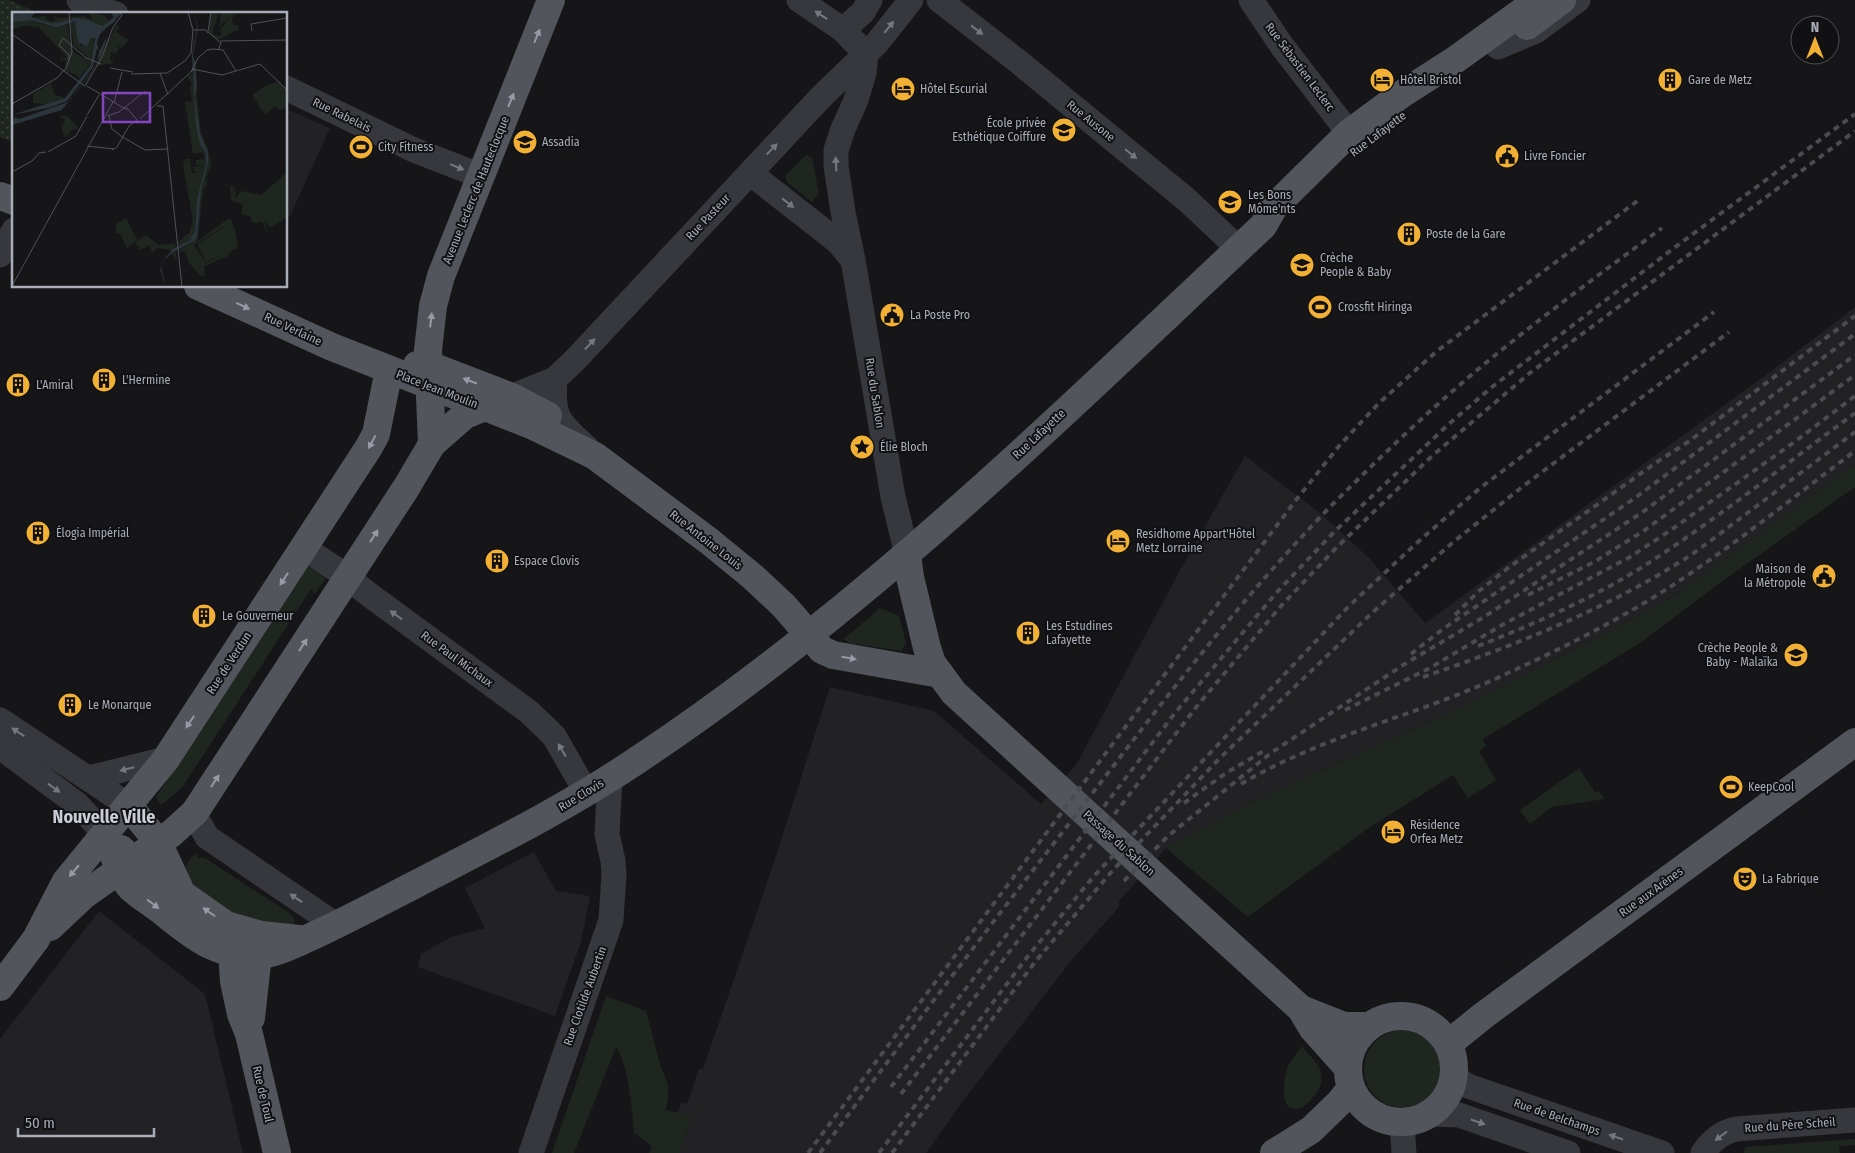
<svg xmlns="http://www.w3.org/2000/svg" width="1855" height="1153" font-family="'Fira Sans Condensed',sans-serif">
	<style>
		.built { fill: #222225 }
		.green { fill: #1e261f }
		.park { fill: url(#park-dots) }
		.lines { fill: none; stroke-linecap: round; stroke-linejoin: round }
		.minor { stroke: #37383d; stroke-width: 25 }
		.major { stroke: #53555c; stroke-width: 28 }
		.rail { stroke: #4a4c52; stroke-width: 4; stroke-dasharray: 6 5; stroke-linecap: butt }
		.oneway { fill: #757881 }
		.oneway2 { fill: #979ba6 }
		.labels { text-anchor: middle; stroke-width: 4; stroke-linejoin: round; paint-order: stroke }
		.street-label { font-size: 12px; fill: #a8adb8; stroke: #111113 }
		.poi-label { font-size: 12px; fill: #a8adb8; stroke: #111113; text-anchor: start }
		.district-label { font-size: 18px; font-weight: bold; fill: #c9ccd4; stroke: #111113 }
		.inset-river { fill: none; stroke: #2c353c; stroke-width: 2.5 }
		.inset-road { fill: none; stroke: #505258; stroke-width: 1 }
		.view { fill: #8446be; fill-opacity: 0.15; stroke: #8446be; stroke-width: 2.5 }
		.inset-edge { fill: none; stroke: #a8adb8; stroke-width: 2.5 }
	</style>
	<defs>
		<pattern id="park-dots" width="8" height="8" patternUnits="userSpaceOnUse" patternTransform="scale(1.25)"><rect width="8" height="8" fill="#1e261f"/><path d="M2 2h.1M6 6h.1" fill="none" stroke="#3c433d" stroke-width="1.8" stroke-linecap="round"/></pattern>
	</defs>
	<rect width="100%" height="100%" fill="#161618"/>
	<g class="built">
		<polygon points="286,109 330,128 289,218 286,217"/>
		<polygon points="1855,307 1855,464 1674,596 1613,630 1460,708 1252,802 1166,848 1119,901 1119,907 1070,962 963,1101 926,1153 680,1153 691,1116 678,1113 681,1103 687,1104 699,1069 703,1069 773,865 830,687 934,711 1041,804 1076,765 1179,572 1245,456 1319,512 1370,559 1425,623 1770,372"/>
		<polygon points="534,852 556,891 590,896 581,942 555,1016 418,967 421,954 451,937 485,928 465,888"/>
		<polygon points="99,911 205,994 243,1153 0,1153 0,1039"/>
	</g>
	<g class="green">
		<polygon points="806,155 812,158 819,193 812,202 787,182 785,176"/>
		<polygon points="1855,464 1855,487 1713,588 1640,643 1483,739 1486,746 1479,751 1496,780 1468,798 1453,775 1367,829 1248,917 1166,848 1252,802 1460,708 1613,630 1674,596"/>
		<polygon points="307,565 325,577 325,579 315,594 311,589 182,788 161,805 156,797"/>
		<polygon points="880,608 899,616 906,643 902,651 849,643 844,639"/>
		<polygon points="1579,768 1595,792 1598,791 1605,799 1552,807 1530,824 1520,810"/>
		<polygon points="196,854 199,858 205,858 291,914 294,919 294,927 244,921 187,884 178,866 186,866 191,857"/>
		<path d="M606,996L646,1011L660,1064L668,1085V1097L666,1110L691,1116L680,1153H649L652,1146L634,1133C632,1111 629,1065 616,1047L574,1153H552Z"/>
		<circle cx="1403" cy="1069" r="39"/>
		<path d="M1302,1046C1307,1053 1315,1060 1319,1067C1321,1071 1322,1078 1321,1083C1319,1092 1306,1109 1295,1109C1279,1109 1284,1080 1287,1069C1290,1061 1297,1053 1302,1046Z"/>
		<polygon points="1855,1139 1855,1145 1839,1146 1840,1153 1744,1153 1745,1147"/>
	</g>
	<polygon class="park" points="0,0 9,0 41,14 14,14 14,143 0,137"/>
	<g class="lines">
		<g class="minor">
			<polyline points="79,0 99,9 116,14"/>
			<polyline points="799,0 843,30 866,54"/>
			<polyline points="939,0 1020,63 1187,200 1239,249"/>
			<polyline points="1251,0 1282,46 1349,133"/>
			<polyline points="843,30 863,12 870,0"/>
			<polyline points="1498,47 1536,31 1578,0"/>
			<polyline points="866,54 864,73 856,100 843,129 836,150 836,166 843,212 853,260 893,497 907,554"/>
			<polyline points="286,88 414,150 481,176"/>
			<polyline points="750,173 838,242 853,260"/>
			<polyline points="0,255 14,230"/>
			<path d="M555,379C552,419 559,422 587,448"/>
			<polyline points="496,403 555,379 575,360 822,96 877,43 911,0"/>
			<polyline points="304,548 337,570 371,596 529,712 554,736 586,792"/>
			<polyline points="0,720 128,805"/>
			<polyline points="0,747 77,804 105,834"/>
			<polyline points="89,778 166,759"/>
			<polyline points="195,812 198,821 207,837 336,925"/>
			<polyline points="1454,1077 1468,1086 1662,1153"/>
			<polyline points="1430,1114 1459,1115 1568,1153"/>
			<polyline points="1402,1123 1404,1153"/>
			<polyline points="531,1153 611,920 614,874 613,861 607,834 610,778"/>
			<path d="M1703,1153C1711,1141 1723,1132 1736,1129L1855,1120"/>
		</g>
		<g class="major">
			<polyline points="1527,26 1562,0"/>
			<polyline points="0,196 14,201"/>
			<polyline points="198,286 332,347 531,425 595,456 709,541 753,577 784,606 822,650 833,655 940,674"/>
			<polyline points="417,365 429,365 512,397 548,416"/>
			<polyline points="432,444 428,350 433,306 441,276 551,0"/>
			<polyline points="907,554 910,577 927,648 932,663 954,693 1301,1009 1313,1029 1347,1067"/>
			<polyline points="128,805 158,842 182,894"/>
			<path d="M105,834C111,847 121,877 130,887C138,895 150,902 159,909C190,933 213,956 256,955C278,954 297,943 317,934C351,918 383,901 416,884C489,846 564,809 633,763C864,611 1062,414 1263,226L1274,207L1349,133L1402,94L1455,60L1538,0"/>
			<polyline points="121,849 163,886 182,894 226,925 261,935 299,939"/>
			<polyline points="50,927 84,895 172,833 195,812 406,488 432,444 465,415 485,407"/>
			<polyline points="235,935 232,953 234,981 241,1014 249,1034 277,1153"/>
			<polyline points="0,987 36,939 66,881 166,759 369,447 376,434 389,370"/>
			<polyline points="1301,1009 1344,1026 1369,1026"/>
			<circle cx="1401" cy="1069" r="53"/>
			<polyline points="251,1018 260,936"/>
			<polyline points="1448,1044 1484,1015 1855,742"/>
			<polyline points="1274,1153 1311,1130 1340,1102 1351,1088"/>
		</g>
		<g class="rail">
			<polyline points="1528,595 1594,562 1645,530 1855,375"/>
			<polyline points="1455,615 1479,591 1508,568 1657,462 1688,442 1855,316"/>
			<path d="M1478,646C1532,625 1586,601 1636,571C1712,523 1783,466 1855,413"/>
			<polyline points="1411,654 1443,629 1635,498 1855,334"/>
			<path d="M1423,677C1510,647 1597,613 1675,565C1700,550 1723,531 1746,514C1782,487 1819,459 1855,432"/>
			<polyline points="1345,710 1428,669 1502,625 1630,557 1671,530 1793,443 1855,396"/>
			<path d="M1241,784C1324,735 1419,715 1506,674C1567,646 1629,615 1685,577C1743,538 1799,493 1855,451"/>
			<polyline points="1184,803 1226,773 1267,749"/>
			<polyline points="1124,881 1168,836 1271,753 1403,665 1484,617 1644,511 1855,355"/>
			<polyline points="891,1087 1175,713 1277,592 1334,532 1450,423 1492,387 1674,248 1855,114"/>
			<polyline points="901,1094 1197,706 1281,606 1337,547 1432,456 1531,372 1855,131"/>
			<polyline points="808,1153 1132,718 1296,500 1339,446 1379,403 1437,351 1640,199"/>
			<path d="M820,1153C901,1043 984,933 1068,825C1152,716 1233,607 1329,508C1378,459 1428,411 1482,366C1540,318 1601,273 1662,228"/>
			<polyline points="879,1153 1028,956 1094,876 1348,607 1420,540 1480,488 1714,312"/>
			<polyline points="892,1153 1035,962 1113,870 1219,759 1373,612 1451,544 1522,487 1729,332"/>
		</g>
	</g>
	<defs><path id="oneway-solid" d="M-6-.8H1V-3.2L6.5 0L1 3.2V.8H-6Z" transform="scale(1.25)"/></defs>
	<g class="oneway">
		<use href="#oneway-solid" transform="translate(821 15) rotate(-146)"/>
		<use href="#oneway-solid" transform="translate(889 27) rotate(-51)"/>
		<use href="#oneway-solid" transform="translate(977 30) rotate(38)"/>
		<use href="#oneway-solid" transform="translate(772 149) rotate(-46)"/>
		<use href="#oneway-solid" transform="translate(1131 154) rotate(39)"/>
		<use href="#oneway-solid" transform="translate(836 164) rotate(-93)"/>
		<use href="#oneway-solid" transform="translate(457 167) rotate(22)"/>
		<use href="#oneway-solid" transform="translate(788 203) rotate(38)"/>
		<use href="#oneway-solid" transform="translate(590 344) rotate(-47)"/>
		<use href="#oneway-solid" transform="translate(396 615) rotate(-144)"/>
		<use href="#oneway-solid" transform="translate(18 732) rotate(-147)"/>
		<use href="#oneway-solid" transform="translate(562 750) rotate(-121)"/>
		<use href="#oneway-solid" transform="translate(127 769) rotate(166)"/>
		<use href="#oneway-solid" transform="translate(54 788) rotate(36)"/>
		<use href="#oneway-solid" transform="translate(296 898) rotate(-146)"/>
		<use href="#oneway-solid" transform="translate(1478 1122) rotate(19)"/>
		<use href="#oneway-solid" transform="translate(1721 1136) rotate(143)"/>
		<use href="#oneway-solid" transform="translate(1616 1137) rotate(-161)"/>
	</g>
	<g class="oneway2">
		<use href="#oneway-solid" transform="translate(537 36) rotate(-68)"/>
		<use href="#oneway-solid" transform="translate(511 100) rotate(-68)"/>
		<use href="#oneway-solid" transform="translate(243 306) rotate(25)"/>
		<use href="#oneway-solid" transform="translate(431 320) rotate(-83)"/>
		<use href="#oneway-solid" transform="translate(470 381) rotate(-159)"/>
		<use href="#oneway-solid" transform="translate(372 442) rotate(118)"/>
		<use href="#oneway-solid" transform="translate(374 536) rotate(-57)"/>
		<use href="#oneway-solid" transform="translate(284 579) rotate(123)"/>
		<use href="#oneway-solid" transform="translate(303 645) rotate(-57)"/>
		<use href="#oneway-solid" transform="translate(849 658) rotate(10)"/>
		<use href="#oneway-solid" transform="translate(190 722) rotate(124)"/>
		<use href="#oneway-solid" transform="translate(215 781) rotate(-57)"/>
		<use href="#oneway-solid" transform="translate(74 871) rotate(130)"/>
		<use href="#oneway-solid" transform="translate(153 904) rotate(37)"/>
		<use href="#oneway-solid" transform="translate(209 912) rotate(-145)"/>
	</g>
	<defs>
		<symbol id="hotel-disc" viewBox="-11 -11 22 22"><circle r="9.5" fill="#f2b134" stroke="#111113"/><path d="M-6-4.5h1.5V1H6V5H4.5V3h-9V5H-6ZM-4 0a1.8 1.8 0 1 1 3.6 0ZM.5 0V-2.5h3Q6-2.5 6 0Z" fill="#111"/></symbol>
		<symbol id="building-disc" viewBox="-11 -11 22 22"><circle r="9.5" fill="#f2b134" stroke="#111113"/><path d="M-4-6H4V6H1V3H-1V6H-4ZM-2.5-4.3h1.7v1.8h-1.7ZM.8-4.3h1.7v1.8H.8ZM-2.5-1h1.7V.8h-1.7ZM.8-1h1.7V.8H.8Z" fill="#111"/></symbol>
		<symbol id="school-disc" viewBox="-11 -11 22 22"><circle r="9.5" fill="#f2b134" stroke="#111113"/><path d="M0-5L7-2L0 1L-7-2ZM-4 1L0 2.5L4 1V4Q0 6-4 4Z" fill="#111"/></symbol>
		<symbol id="stadium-disc" viewBox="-11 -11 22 22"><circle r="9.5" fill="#f2b134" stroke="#111113"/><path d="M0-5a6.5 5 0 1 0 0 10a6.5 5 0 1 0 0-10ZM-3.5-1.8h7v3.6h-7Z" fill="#111"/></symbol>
		<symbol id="civic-disc" viewBox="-11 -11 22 22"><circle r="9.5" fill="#f2b134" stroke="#111113"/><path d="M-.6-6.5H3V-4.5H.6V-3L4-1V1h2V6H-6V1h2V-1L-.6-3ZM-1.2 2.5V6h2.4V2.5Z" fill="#111"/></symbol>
		<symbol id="sight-disc" viewBox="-11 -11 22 22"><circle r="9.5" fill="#f2b134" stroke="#111113"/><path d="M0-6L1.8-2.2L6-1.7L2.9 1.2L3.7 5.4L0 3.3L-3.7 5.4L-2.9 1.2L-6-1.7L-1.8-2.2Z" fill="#111"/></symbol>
		<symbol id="theatre-disc" viewBox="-11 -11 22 22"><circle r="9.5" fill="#f2b134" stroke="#111113"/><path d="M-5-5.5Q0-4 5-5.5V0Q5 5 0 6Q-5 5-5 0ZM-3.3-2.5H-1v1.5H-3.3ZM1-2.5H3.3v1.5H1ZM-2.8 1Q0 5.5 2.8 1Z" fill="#111"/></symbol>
	</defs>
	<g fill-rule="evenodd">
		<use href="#hotel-disc" x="1368" y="66" width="28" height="28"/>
		<use href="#building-disc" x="1656" y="66" width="28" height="28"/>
		<use href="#hotel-disc" x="889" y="75" width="28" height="28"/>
		<use href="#school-disc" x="1050" y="116" width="28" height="28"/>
		<use href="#school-disc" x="511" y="128" width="28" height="28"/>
		<use href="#stadium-disc" x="347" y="133" width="28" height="28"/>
		<use href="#civic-disc" x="1493" y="142" width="28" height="28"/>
		<use href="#school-disc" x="1216" y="188" width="28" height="28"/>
		<use href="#building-disc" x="1395" y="220" width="28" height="28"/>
		<use href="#school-disc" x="1288" y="251" width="28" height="28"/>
		<use href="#stadium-disc" x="1306" y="293" width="28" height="28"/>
		<use href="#civic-disc" x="878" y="301" width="28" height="28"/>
		<use href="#building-disc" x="90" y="366" width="28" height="28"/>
		<use href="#building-disc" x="4" y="371" width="28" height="28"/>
		<use href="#sight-disc" x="848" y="433" width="28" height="28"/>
		<use href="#building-disc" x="24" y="519" width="28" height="28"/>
		<use href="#hotel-disc" x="1104" y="527" width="28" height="28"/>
		<use href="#building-disc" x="483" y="547" width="28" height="28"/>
		<use href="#civic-disc" x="1810" y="562" width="28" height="28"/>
		<use href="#building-disc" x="190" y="602" width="28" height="28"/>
		<use href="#building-disc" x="1014" y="619" width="28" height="28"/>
		<use href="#school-disc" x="1782" y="641" width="28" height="28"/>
		<use href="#building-disc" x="56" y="691" width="28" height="28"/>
		<use href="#stadium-disc" x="1717" y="773" width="28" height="28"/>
		<use href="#hotel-disc" x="1379" y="818" width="28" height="28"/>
		<use href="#theatre-disc" x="1731" y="865" width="28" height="28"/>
	</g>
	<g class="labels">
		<g class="street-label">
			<text transform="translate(1300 67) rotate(53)" y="4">Rue Sébastien Leclerc</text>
			<text transform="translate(342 115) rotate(26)" y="4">Rue Rabelais</text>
			<text transform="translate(1091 121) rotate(39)" y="4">Rue Ausone</text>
			<text transform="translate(1378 134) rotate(-37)" y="4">Rue Lafayette</text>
			<text transform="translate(476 190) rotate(-68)" y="4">Avenue Leclerc de Hauteclocque</text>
			<text transform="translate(708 217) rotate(-47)" y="4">Rue Pasteur</text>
			<text transform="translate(293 329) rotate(25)" y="4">Rue Verlaine</text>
			<text transform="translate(437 389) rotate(21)" y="4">Place Jean Moulin</text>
			<text transform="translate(875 393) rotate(81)" y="4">Rue du Sablon</text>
			<text transform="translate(1039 434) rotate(-43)" y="4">Rue Lafayette</text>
			<text transform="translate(706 540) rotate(38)" y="4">Rue Antoine Louis</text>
			<text transform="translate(457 659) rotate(36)" y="4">Rue Paul Michaux</text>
			<text transform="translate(229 663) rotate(-57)" y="4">Rue de Verdun</text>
			<text transform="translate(581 795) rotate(-31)" y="4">Rue Clovis</text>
			<text transform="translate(1119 843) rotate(42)" y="4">Passage du Sablon</text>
			<text transform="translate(1651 892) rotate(-36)" y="4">Rue aux Arènes</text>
			<text transform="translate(585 996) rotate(-70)" y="4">Rue Clotilde Aubertin</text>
			<text transform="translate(263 1094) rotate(77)" y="4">Rue de Toul</text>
			<text transform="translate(1557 1117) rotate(19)" y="4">Rue de Belchamps</text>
			<text transform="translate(1790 1125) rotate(-4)" y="4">Rue du Père Scheil</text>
		</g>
		<g class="poi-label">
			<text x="1400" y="84">Hôtel Bristol</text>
			<text x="1688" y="84">Gare de Metz</text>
			<text x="920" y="93">Hôtel Escurial</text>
			<text x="1046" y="127" text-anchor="end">École privée<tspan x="1046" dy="14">Esthétique Coiffure</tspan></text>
			<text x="542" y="146">Assadia</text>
			<text x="378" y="151">City Fitness</text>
			<text x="1524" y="160">Livre Foncier</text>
			<text x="1248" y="199">Les Bons<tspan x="1248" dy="14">Môme'nts</tspan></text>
			<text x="1426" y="238">Poste de la Gare</text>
			<text x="1320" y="262">Crèche<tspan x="1320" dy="14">People &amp; Baby</tspan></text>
			<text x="1338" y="311">Crossfit Hiringa</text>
			<text x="910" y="319">La Poste Pro</text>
			<text x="122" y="384">L'Hermine</text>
			<text x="36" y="389">L'Amiral</text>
			<text x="880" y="451">Élie Bloch</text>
			<text x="56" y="537">Élogia Impérial</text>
			<text x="1136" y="538">Residhome Appart'Hôtel<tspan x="1136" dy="14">Metz Lorraine</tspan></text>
			<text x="514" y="565">Espace Clovis</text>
			<text x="1806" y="573" text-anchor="end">Maison de<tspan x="1806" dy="14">la Métropole</tspan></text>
			<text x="222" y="620">Le Gouverneur</text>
			<text x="1046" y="630">Les Estudines<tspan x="1046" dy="14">Lafayette</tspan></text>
			<text x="1778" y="652" text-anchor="end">Crèche People &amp;<tspan x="1778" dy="14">Baby - Malaïka</tspan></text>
			<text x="88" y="709">Le Monarque</text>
			<text x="1748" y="791">KeepCool</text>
			<text x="1410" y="829">Résidence<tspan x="1410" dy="14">Orfea Metz</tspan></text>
			<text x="1762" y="883">La Fabrique</text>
		</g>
		<g class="district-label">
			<text x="104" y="823">Nouvelle Ville</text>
		</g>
	</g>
	<g transform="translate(12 12)">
		<rect width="275" height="275" fill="#161618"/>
		<path d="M55,11L60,39L80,51L66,67L65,63L53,59L54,48L49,49L48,42L51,47L55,45L27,16L31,12L45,15ZM99,24L107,36L104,42L99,40L98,47L102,51L84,54L93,30ZM39,71L42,82L52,86L34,92L21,91V82ZM184,78L189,121L196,137L199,152L193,170L196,167L195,173L191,178L186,225L185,230L214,208L219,207L222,215H211L182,233L194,251L218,239L216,244L192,254L193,263L189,264L177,251L173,240L165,239L182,229L185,226L188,179L183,209L184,225L165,236V231L177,221L181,209L171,153L173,147H178L180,161H189L182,160L181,155L193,154L184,153V148L193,147L191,140L195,139L187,121ZM134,223L147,233L163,231L165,251L158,238L145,236L140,241L138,233L128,238L123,230Z" fill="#1e261f"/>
		<path d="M75,0L92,3L98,10L101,4L93,0L102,4L101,7L95,14L90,15L67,6L41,12L22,5L33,4L38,10L43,9L42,3L45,6L73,4L78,8L80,6ZM199,0L206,3L200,21L203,23L209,24L208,17L221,2L207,15L209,0L225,2L220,6L221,13H226L227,17L206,28L197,22ZM55,12L53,25L44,30L40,26L43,21L40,17L34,21L27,16L31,13L41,16L44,21L50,19ZM275,160V205L258,216L252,207L256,222L250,210L240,211L238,204L229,202L231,192L219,189L218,173L223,176L221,180L224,179L223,187L229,179L249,183Z" fill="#1e261f"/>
		<path d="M267,70L275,78V96L268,98L263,94L253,103L240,83L255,73ZM114,206L125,228L115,236L108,221L104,222V212Z" fill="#1e261f"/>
		<path d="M9,8H22L31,12V15L11,14L0,17V10ZM63,9L68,33L75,35L79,26H82L80,50L62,33L58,10ZM104,12L108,15L104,20L117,28L110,36L100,31L94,41ZM183,59L189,126L195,139L181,142L173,90L180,89L178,76L180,71L175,66ZM46,103L55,104L67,117L60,118L53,125L49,116L53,108ZM214,214L223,216L226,236L194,250L185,232Z" fill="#1e261f"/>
		<path d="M0,0H24L19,5L38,12L67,6L90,15L102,5L98,0H111L88,22L85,31L87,40L96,22L89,43L78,63L50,98L0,113L3,105L7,107L56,90L77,63L85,50L87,40L85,36L81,55L55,89L36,96L0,103L53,86L79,53L83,26H79L75,35L66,30L63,9L45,15L21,8L0,10ZM181,0L186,14L181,43L183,50L185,73L183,85L188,121L196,141V152L189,178L185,226L182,229L161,240L153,247L149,255L154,275L148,257L153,246L161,237L184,225V223L182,226L177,227L183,220L185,187L194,153V141L188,132L184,114L180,43L185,14Z" fill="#2c353c"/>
		<path class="inset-river" d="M0,7H22L44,14L55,10M60,7L75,9L91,16L103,8"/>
		<path class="inset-road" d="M199,0L196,20L209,31L206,38M181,18H194L196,21M240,19L239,12L275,6M0,22L73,74M208,29L275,28M57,48V43L47,33L51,26L74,46L89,52M98,56L121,60M180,57L210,63L248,52L275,78M179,60L186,46L195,38L201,37L211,38L224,59M148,61L156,83M119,62L155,61L173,49L179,41L181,18L176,0M73,74L90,45L101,15L110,3L107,0M75,74L115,98M102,91L110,60M0,92L45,66L54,56L60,40L57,0M145,94H151L170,275M114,95L125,108M75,103L87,83M95,104L107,100L133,79M97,104L100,117L109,124L133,138L155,137M128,107L181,58M75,134L102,137M100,138L105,135L117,114L125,108M36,140L64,124L75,104M0,160L20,149L27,141L34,140M0,274L101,90"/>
		<path class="view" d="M91,81H138V110H91Z"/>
		<rect width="275" height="275" class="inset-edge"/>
	</g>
	<g transform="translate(1815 40)"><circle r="24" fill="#111113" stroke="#4d4f55"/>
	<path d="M0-4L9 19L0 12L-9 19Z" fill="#f2b134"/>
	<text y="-8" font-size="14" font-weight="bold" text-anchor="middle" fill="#a8adb8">N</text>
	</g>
	<path d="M18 1128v8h136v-8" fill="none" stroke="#a8adb8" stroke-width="2.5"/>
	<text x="25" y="1128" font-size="15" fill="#a8adb8" stroke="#111113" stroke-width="4" paint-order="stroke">50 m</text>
</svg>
